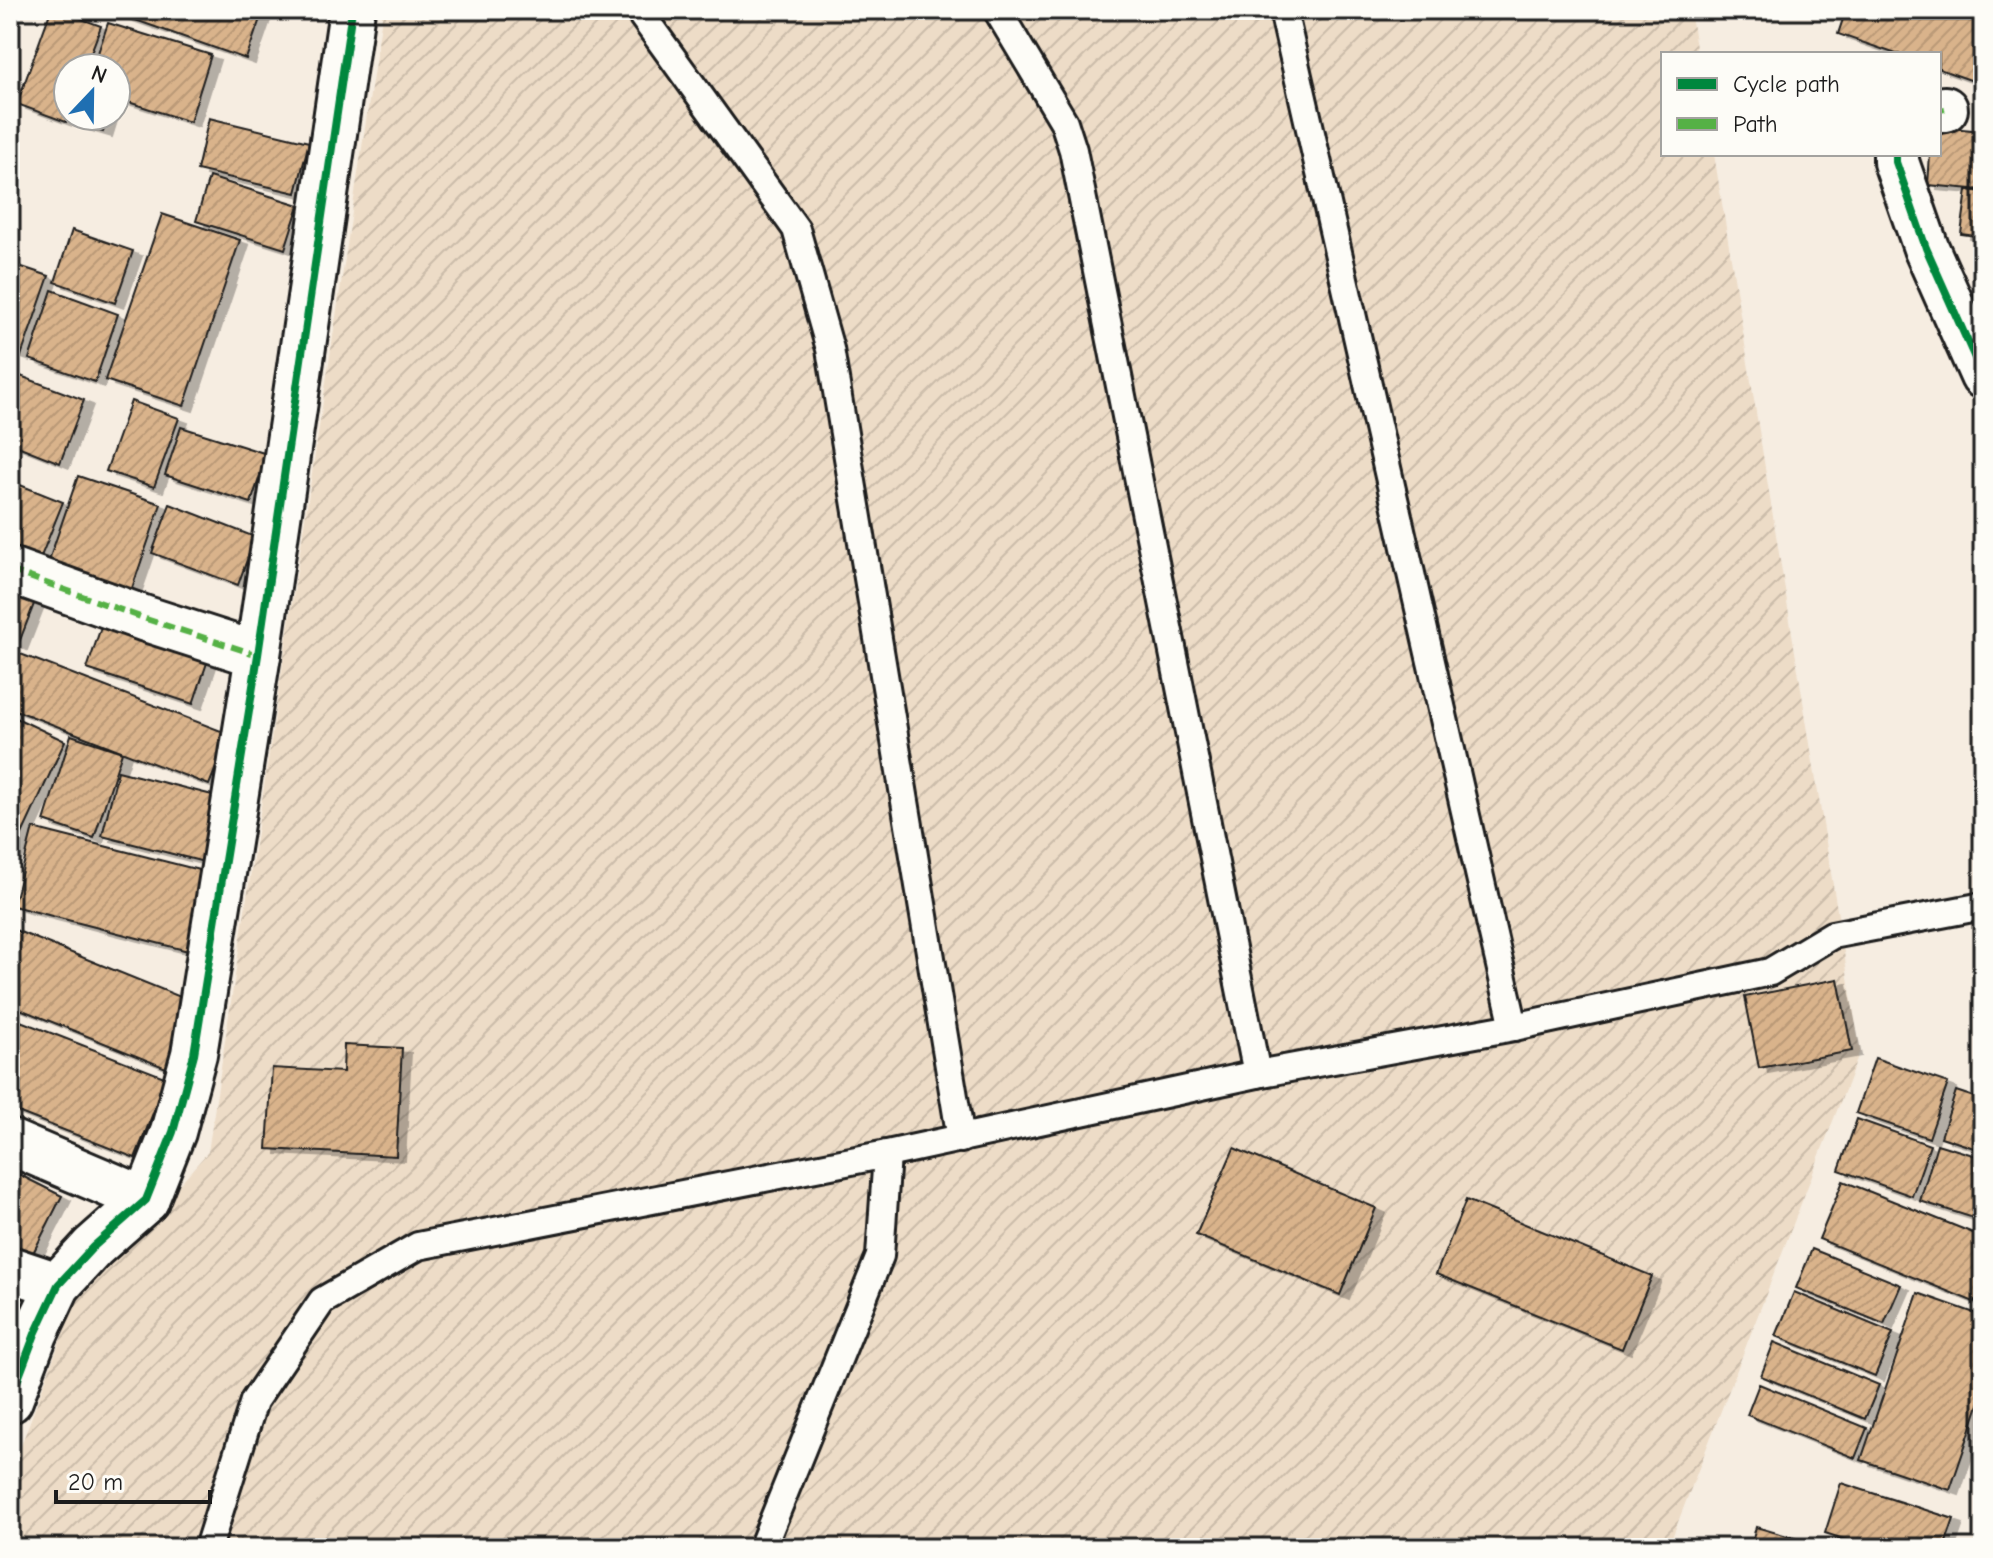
<svg xmlns="http://www.w3.org/2000/svg" width="1993" height="1558" font-family="'Comic Neue',sans-serif">
	<style>
		.industrial { fill: url(#industrial-furrows) }
		.building { fill: url(#building-hatch); stroke: #1c1c1c; stroke-width: 2; filter: url(#shadow) }
		.lines { fill: none; stroke-linecap: round; stroke-linejoin: round }
		.lane-casing { stroke: #1c1c1c; stroke-width: 32 }
		.street-casing { stroke: #1c1c1c; stroke-width: 50 }
		.lane { stroke: #fdfcf7; stroke-width: 26 }
		.street { stroke: #fdfcf7; stroke-width: 44 }
		.quiet { stroke: #55b145; stroke-width: 6; stroke-dasharray: 12 6; stroke-linecap: butt }
		.cycleway-casing { stroke: #fdfcf7; stroke-width: 13 }
		.cycleway { stroke: #00873e; stroke-width: 8 }
	</style>
	<defs>
		<pattern id="industrial-furrows" width="10" height="10" patternUnits="userSpaceOnUse" patternTransform="scale(2)"><rect width="10" height="10" fill="#eddcc7"/><path d="M-1 1l2-2M0 10L10 0M9 11l2-2" fill="none" stroke="#cbbcaa"/></pattern>
		<pattern id="building-hatch" width="6" height="6" patternUnits="userSpaceOnUse" patternTransform="scale(2)"><rect width="6" height="6" fill="#d9b38b"/><path d="M-1 1l2-2M0 6l6-6M5 7l2-2" fill="none" stroke="#ba9977"/></pattern>
		<filter id="shadow"><feDropShadow dx="9" dy="5" stdDeviation="0" flood-color="#0004"/></filter>
	</defs>
	<rect width="100%" height="100%" fill="#f6ede1"/>
	<filter id="ink" filterUnits="userSpaceOnUse"><feTurbulence type="fractalNoise" baseFrequency=".0125" numOctaves="2"/><feDisplacementMap in="SourceGraphic" scale="16" xChannelSelector="R" yChannelSelector="G"/><feConvolveMatrix kernelMatrix="1 2 1 2 8 2 1 2 1" color-interpolation-filters="sRGB"/></filter>
	<g filter="url(#ink)">
		<polygon class="industrial" points="383,10 1690,10 1697,54 1663,54 1663,154 1714,154 1860,1051 1668,1548 10,1548 10,1475 75,1301 208,1152"/>
		<g class="building">
			<polygon points="51,10 58,10 101,26 85,68 68,68 68,115 66,122 17,104"/>
			<polygon points="107,10 263,10 246,59"/>
			<polygon points="1846,10 1983,10 1983,64 1976,82 1939,69 1939,54 1896,54 1838,34"/>
			<polygon points="108,23 211,55 190,122 116,98 116,68 93,68"/>
			<polygon points="78,116 108,116 103,132 76,124"/>
			<polygon points="209,118 309,142 296,193 197,170"/>
			<polygon points="1939,127 1983,131 1983,190 1928,185 1930,154 1939,154"/>
			<polygon points="209,177 299,205 285,249 196,221"/>
			<polygon points="1967,190 1983,192 1983,237 1961,234"/>
			<polygon points="162,214 240,240 184,406 105,380"/>
			<polygon points="72,230 133,251 115,303 55,282"/>
			<polygon points="10,263 49,276 21,356 10,352"/>
			<polygon points="52,290 118,314 95,382 29,359"/>
			<polygon points="10,372 84,400 60,463 10,443"/>
			<polygon points="131,401 179,418 154,487 106,471"/>
			<polygon points="181,427 267,454 251,503 165,475"/>
			<polygon points="78,476 161,504 130,594 47,566"/>
			<polygon points="10,481 63,502 40,559 10,548"/>
			<polygon points="170,504 255,537 238,585 152,553"/>
			<polygon points="10,580 39,591 18,645 10,641"/>
			<polygon points="104,618 210,654 193,704 87,669"/>
			<polygon points="10,650 229,734 209,785 10,708"/>
			<polygon points="10,715 65,741 12,856 10,855"/>
			<polygon points="71,735 122,752 94,838 44,821"/>
			<polygon points="118,771 228,799 212,864 102,836"/>
			<polygon points="33,828 215,874 196,953 13,906"/>
			<polygon points="10,928 193,1002 166,1068 10,1005"/>
			<polygon points="1838,979 1852,1051 1759,1068 1745,997"/>
			<polygon points="10,1017 167,1078 135,1158 10,1109"/>
			<polygon points="344,1045 402,1048 396,1156 267,1149 272,1068 343,1072"/>
			<polygon points="1875,1058 1948,1083 1929,1138 1856,1113"/>
			<polygon points="1956,1091 1983,1100 1983,1151 1941,1137"/>
			<polygon points="1857,1119 1930,1145 1912,1196 1839,1170"/>
			<polygon points="1937,1144 1983,1158 1983,1221 1920,1201"/>
			<polygon points="1234,1148 1376,1208 1340,1295 1196,1235"/>
			<polygon points="18,1174 62,1196 26,1267 10,1258 10,1190"/>
			<polygon points="1843,1181 1983,1237 1983,1303 1975,1300 1974,1302 1819,1239"/>
			<polygon points="1466,1200 1652,1276 1622,1349 1436,1274"/>
			<polygon points="1812,1249 1901,1285 1884,1324 1796,1288"/>
			<polygon points="1794,1292 1893,1333 1875,1376 1776,1336"/>
			<polygon points="1918,1293 1983,1316 1983,1393 1950,1490 1861,1460"/>
			<polygon points="1774,1342 1879,1385 1865,1419 1761,1376"/>
			<polygon points="1759,1384 1867,1428 1855,1458 1747,1415"/>
			<polygon points="1841,1483 1954,1519 1944,1548 1871,1548 1825,1533"/>
			<polygon points="1756,1527 1808,1542 1806,1548 1750,1548"/>
		</g>
		<g class="lines">
			<defs>
				<g id="lane">
					<polyline points="638,10 796,229 830,349 961,1139"/>
					<polyline points="997,10 1064,122 1073,150 1257,1074"/>
					<polyline points="1283,10 1514,1027"/>
					<polyline points="208,1548 254,1401 322,1301 418,1246 887,1154 1257,1074 1514,1027 1770,972 1832,935 1983,906"/>
					<polyline points="762,1548 880,1256 887,1154"/>
				</g>
				<g id="street">
					<polyline points="1939,110 1945,109"/>
					<polyline points="1896,154 1896,162 1926,248 1983,376"/>
					<polyline points="10,570 146,619 258,655"/>
					<polyline points="10,1142 146,1200"/>
					<polyline points="10,1269 58,1285"/>
					<polyline points="10,1400 35,1334 58,1285 93,1247 146,1200 173,1132 194,1054 258,655 352,10"/>
				</g>
			</defs>
			<use href="#lane" class="lane-casing"/>
			<use href="#street" class="street-casing"/>
			<use href="#lane" class="lane"/>
			<use href="#street" class="street"/>
			<g class="quiet">
				<polyline points="1939,110 1945,109"/>
				<polyline points="10,570 146,619 258,655"/>
			</g>
			<defs>
				<g id="cycleway">
					<polyline points="1896,154 1896,162 1926,248 1983,376"/>
					<polyline points="10,1400 35,1334 58,1285 93,1247 146,1200 173,1132 194,1054 258,655 352,10"/>
				</g>
			</defs>
			<use href="#cycleway" class="cycleway-casing"/>
			<use href="#cycleway" class="cycleway"/>
		</g>
	</g>
	<rect width="1993" height="1558" fill="none" stroke="#fdfcf7" stroke-width="40"/>
	<rect x="20" y="20" width="1953" height="1518" fill="none" stroke="#1c1c1c" stroke-width="3" filter="url(#ink)"/>
	<rect x="1661" y="52" width="280" height="104" fill="#fdfcf7" stroke="#a3a29f" stroke-width="2"/>
	<rect x="1677" y="78" width="40" height="12" fill="#00873e" stroke="#a3a29f" stroke-width="2"/>
	<text x="1733" y="92" font-size="24" fill="#1c1c1c">Cycle path</text>
	<rect x="1677" y="118" width="40" height="12" fill="#55b145" stroke="#a3a29f" stroke-width="2"/>
	<text x="1733" y="132" font-size="24" fill="#1c1c1c">Path</text>
	<g transform="translate(92 92) rotate(22)"><circle r="38" fill="#fdfcf7" stroke="#a3a29f" stroke-width="2"/>
	<path d="M0-6L14 30L0 20L-14 30Z" fill="#1f6fb2"/>
	<text y="-12" font-size="22" font-weight="bold" text-anchor="middle" fill="#1c1c1c">N</text>
	</g>
	<path d="M56 1490v12h154v-12" fill="none" stroke="#1c1c1c" stroke-width="4"/>
	<text x="68" y="1490" font-size="24" fill="#1c1c1c" stroke="#fdfcf7" stroke-width="6" paint-order="stroke">20 m</text>
</svg>
